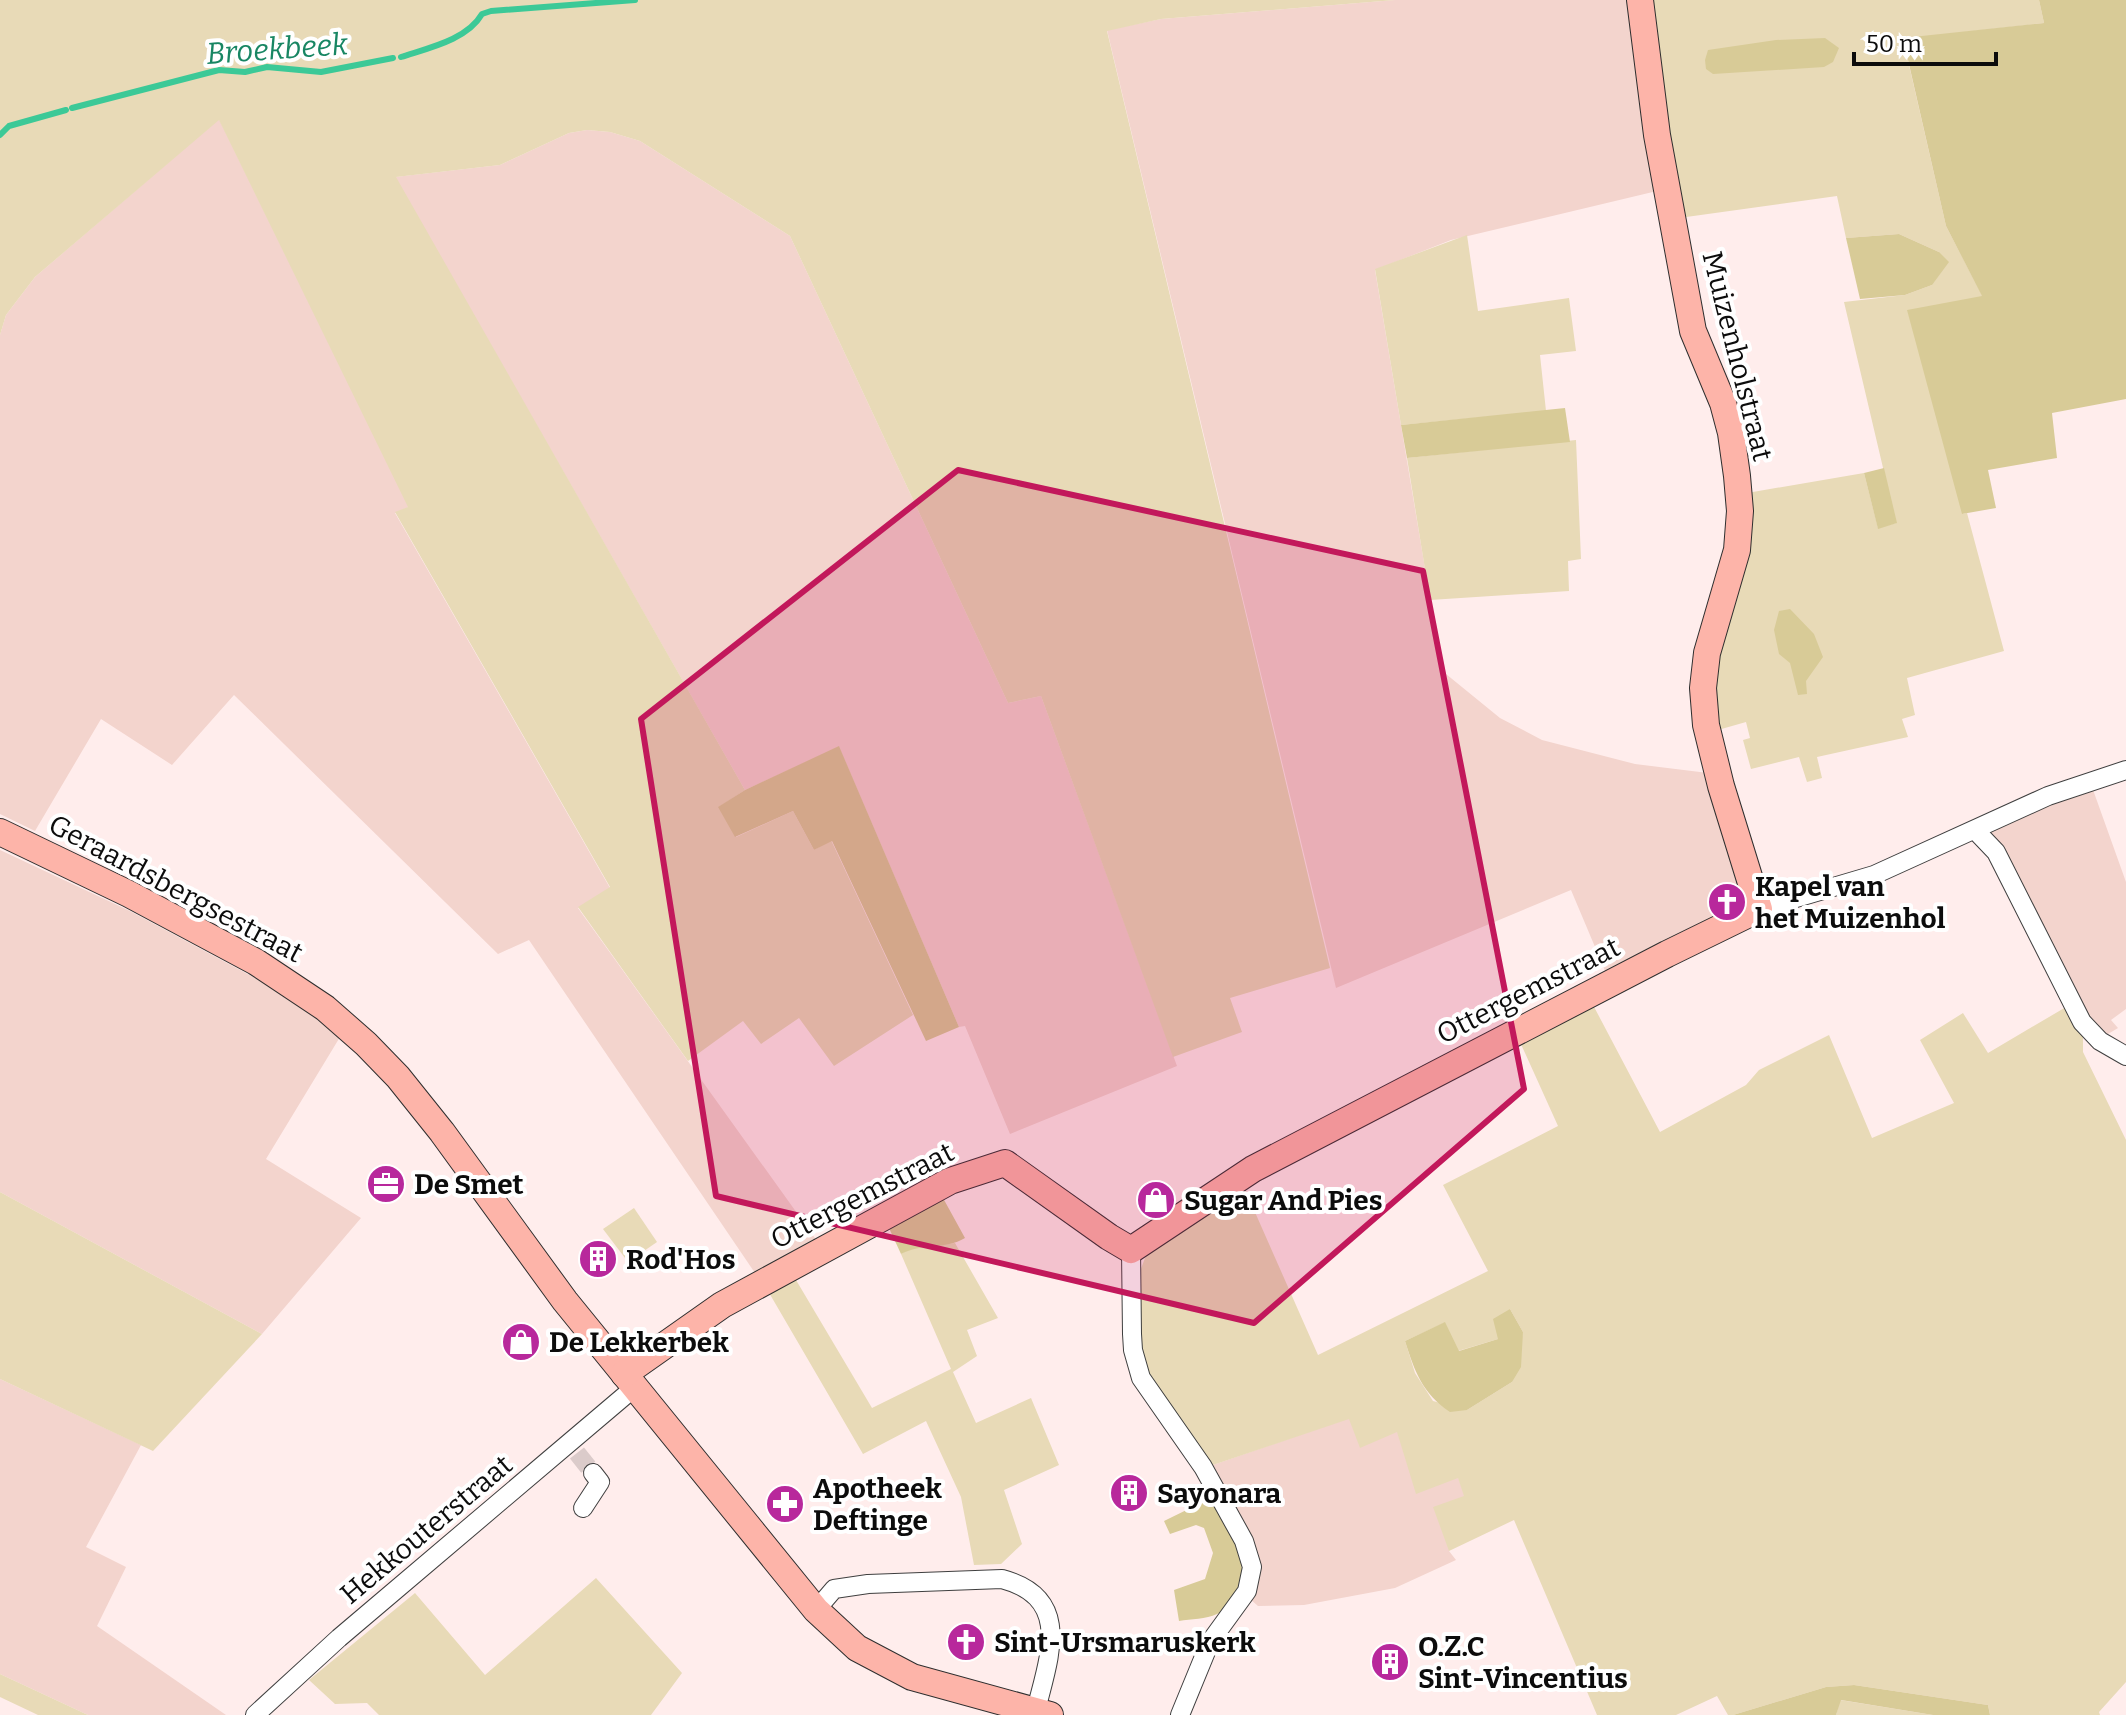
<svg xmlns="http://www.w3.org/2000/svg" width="2126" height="1715" font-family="Bitter,serif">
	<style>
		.farmland { fill: #f3d4cd }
		.green { fill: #e8dab7; fill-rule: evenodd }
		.forest { fill: #d8cb97 }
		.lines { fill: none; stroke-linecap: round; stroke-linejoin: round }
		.stream { stroke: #3cc997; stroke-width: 6 }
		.street-tunnel { stroke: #dbcbca; stroke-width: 18; stroke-dasharray: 18 9; stroke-linecap: butt }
		.street-casing { stroke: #3f3f3f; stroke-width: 20 }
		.secondary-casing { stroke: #2e2e2e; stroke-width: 28 }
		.street { stroke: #fff; stroke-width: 18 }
		.secondary { stroke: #fdb4a9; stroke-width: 26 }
		.marked { fill: #c2185b; fill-opacity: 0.2; stroke: #c2185b; stroke-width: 6; stroke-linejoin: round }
		.labels { text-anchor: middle; stroke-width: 8; stroke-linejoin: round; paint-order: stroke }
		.street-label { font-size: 28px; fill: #0c0c0c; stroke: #fff }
		.poi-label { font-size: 28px; font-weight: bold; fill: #0c0c0c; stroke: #fff; text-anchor: start }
		.water-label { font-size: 30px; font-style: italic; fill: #188663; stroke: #fff }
	</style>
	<rect width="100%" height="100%" fill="#ffedec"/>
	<g class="farmland">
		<polygon points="1395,0 1632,0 1657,191 1451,240 1375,270 1438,646 1446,674 1500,718 1542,740 1635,764 1708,773 1740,888 1738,896 1721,892 1713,902 1720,917 1606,973 1571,890 1336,988 1107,30 1161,19"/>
		<polygon points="219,119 409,507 395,513 610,888 578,908 817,1241 755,1273 529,940 498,954 234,695 172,765 101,719 35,831 0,814 0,335 6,315 35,277"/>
		<polygon points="587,130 610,132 640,141 790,236 1008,703 1041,696 1177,1066 1010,1134 965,1026 959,1027 839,747 745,790 395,177 500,165 569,133"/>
		<polygon points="2092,787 2126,882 2126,1009 2111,1020 2118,1028 2103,1037 2079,1016 1987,832"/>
		<polygon points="0,850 130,911 259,980 300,1005 340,1037 266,1159 361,1218 262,1334 0,1192"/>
		<polygon points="0,1379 141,1445 86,1547 126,1567 97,1626 226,1715 88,1715 0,1674"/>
		<polygon points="1349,1418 1397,1431 1458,1477 1465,1496 1449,1551 1456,1560 1395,1588 1304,1605 1258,1606 1250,1599 1257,1589 1260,1572 1210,1466"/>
	</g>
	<g class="green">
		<polygon points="0,0 1395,0 1161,19 1107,31 1330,968 1230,998 1242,1032 1173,1057 1041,696 1008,703 790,236 640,141 610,132 587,130 569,133 500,165 396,177 745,790 719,807 736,837 793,811 814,850 831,840 913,1015 834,1066 799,1018 761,1044 743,1021 688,1061 578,907 610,887 395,512 408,507 219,120 35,277 6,315 0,335"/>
		<polygon points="1648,0 2039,0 2044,23 1903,39 1946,226 1983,297 1908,311 1963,514 1967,513 2004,651 1907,678 1915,715 1902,719 1908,737 1817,757 1822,778 1807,782 1799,757 1751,769 1743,740 1750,738 1746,722 1718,730 1712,674 1747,493 1864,473 1878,528 1896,523 1844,302 1905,295 1932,285 1939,252 1899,234 1846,238 1837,196 1679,218"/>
		<polygon points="1467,235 1478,311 1569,298 1576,351 1540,355 1546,411 1401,425 1375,269"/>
		<polygon points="1576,440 1581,559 1568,561 1569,591 1430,600 1407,458"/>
		<path d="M1592,1003L1660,1132L1746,1085L1759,1070L1829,1035L1872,1138L1954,1103L1920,1040L1963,1013L1988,1053L2066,1007L2083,1036V1052L2126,1140V1682L2099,1712L2100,1715H1990L1988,1705L1854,1685L1826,1687L1733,1715H1728L1717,1696L1676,1715H1597L1514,1520L1449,1551L1433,1507L1464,1496L1458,1478L1416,1494L1397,1432L1360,1448L1349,1419L1210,1466L1146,1368L1141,1349L1139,1274L1145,1258L1153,1248L1243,1185L1318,1355L1488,1271L1443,1185L1558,1126L1520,1042ZM1510,1309L1523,1332L1512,1382L1467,1410L1433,1401L1415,1373L1405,1341L1444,1323L1458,1351L1498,1339Z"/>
		<polygon points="0,1192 262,1334 153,1451 0,1379"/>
		<polygon points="634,1208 657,1242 628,1262 603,1229"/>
		<polygon points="955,1243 998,1318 967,1330 977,1356 953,1372 976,1423 1031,1398 1059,1465 1004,1490 1022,1544 1001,1564 974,1565 961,1497 926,1421 863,1454 768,1291 796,1280 872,1408 951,1369 901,1254 913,1247"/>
		<polygon points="596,1578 682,1673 651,1715 379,1715 367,1703 335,1704 309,1680 415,1593 485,1675"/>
		<polygon points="0,1674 88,1715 38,1715 0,1697"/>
		<polygon points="1840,1700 1933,1715 1836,1715"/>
	</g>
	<g class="forest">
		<polygon points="2039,0 2126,0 2126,399 2052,413 2057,458 1988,470 1996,508 1962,514 1907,310 1982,296 1946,226 1903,38 2044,23"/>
		<polygon points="1825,38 1839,48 1833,62 1824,67 1713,74 1706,69 1705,60 1708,50 1776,40"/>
		<polygon points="1899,234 1939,252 1949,262 1932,285 1905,295 1860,299 1846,238"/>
		<polygon points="1565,408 1570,442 1407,458 1401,425"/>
		<polygon points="1884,468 1897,523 1878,529 1864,473"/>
		<polygon points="1790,609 1814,634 1823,657 1806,681 1807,694 1798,695 1790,663 1779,654 1774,630 1779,611"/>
		<polygon points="839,746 959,1027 926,1041 832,841 814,850 793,811 735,837 718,807 745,790"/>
		<path d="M943,1198L965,1238C945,1250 921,1243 901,1254L889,1228Z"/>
		<path d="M1510,1309L1523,1332L1521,1367L1512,1382L1467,1410L1450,1412C1422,1393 1415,1372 1405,1341L1445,1322L1459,1351L1498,1339L1493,1319Z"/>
		<path d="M1211,1498C1230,1531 1268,1590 1217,1614C1206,1619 1191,1619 1179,1621L1174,1590L1205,1579L1213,1553L1204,1528L1196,1525L1170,1534L1164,1521Z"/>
		<polygon points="1854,1685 1988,1705 1990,1715 1933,1715 1841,1700 1836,1715 1733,1715 1826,1687"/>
	</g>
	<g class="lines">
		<g class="stream">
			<path d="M401,57C428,48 467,40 482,14L491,11L635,0"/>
			<polyline points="72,108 219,70 245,72 267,67 321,72 393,58"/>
			<polyline points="0,135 9,126 66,110"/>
		</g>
		<polyline class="street-tunnel" points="577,1453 593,1473"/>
		<defs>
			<g id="street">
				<polyline points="1975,830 1996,852 2082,1022 2100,1041 2126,1056"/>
				<polyline points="1759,909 1874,875 2048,796 2126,770"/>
				<polyline points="1131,1250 1132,1334 1133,1350 1141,1378 1203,1467 1244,1541 1252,1567 1247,1591 1210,1642 1180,1715"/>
				<polyline points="583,1508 600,1482 593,1473"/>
				<path d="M816,1610L834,1589L868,1584L1002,1579C1073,1598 1049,1657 1036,1710"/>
				<polyline points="255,1715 339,1638 635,1387"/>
			</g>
			<g id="secondary">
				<polyline points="0,832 129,894 256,962 325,1008 366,1044 398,1077 442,1132 565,1301 816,1610 857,1648 912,1677 1050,1715"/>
				<polyline points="624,1374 722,1305 950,1181 1005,1163 1109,1237 1131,1250 1253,1169 1667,954 1759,909 1721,786 1706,725 1703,688 1707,653 1737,550 1740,511 1737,476 1731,433 1723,403 1693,331 1657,135 1640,0"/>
			</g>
		</defs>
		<use href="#street" class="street-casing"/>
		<use href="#secondary" class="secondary-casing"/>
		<use href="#street" class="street"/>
		<use href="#secondary" class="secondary"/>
	</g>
	<path class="marked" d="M958,470L1423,571L1524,1089L1254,1323L716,1196L641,719Z"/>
	<defs>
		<symbol id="church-disc" viewBox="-11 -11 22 22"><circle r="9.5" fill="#b8289c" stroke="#fff"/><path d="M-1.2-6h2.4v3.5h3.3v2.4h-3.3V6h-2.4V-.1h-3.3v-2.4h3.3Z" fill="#fff"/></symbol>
		<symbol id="office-disc" viewBox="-11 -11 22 22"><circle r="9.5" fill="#b8289c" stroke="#fff"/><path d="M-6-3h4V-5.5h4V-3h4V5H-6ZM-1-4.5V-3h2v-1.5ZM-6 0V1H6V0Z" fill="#fff"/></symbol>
		<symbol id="shop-disc" viewBox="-11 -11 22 22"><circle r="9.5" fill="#b8289c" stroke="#fff"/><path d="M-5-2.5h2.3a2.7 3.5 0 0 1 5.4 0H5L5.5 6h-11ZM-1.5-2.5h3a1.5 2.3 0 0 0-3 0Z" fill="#fff"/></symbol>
		<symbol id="building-disc" viewBox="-11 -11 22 22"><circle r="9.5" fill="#b8289c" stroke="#fff"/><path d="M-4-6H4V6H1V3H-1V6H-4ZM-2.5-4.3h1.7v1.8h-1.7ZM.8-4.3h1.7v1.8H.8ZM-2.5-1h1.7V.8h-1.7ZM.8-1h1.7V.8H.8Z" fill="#fff"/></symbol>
		<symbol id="pharmacy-disc" viewBox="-11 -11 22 22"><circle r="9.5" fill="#b8289c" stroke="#fff"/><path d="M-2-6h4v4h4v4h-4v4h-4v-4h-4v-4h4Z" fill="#fff"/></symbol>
	</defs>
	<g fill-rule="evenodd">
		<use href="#church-disc" x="1705" y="880" width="44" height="44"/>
		<use href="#office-disc" x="364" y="1162" width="44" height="44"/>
		<use href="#shop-disc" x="1134" y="1178" width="44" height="44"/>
		<use href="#building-disc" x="576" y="1237" width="44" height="44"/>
		<use href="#shop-disc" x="499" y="1320" width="44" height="44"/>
		<use href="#building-disc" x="1107" y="1471" width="44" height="44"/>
		<use href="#pharmacy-disc" x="763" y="1482" width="44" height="44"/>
		<use href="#church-disc" x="944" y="1620" width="44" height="44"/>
		<use href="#building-disc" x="1368" y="1640" width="44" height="44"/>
	</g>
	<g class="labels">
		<g class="street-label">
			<text transform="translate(1738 356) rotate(76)" y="10">Muizenholstraat</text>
			<text transform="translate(176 888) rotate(28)" y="10">Geraardsbergsestraat</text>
			<text transform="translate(1528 990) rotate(-27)" y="10">Ottergemstraat</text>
			<text transform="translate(862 1195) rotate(-27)" y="10">Ottergemstraat</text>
			<text transform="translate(426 1529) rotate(-40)" y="10">Hekkouterstraat</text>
		</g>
		<g class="poi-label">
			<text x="1755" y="896">Kapel van<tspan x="1755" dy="32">het Muizenhol</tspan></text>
			<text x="414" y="1194">De Smet</text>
			<text x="1184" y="1210">Sugar And Pies</text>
			<text x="626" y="1269">Rod'Hos</text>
			<text x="549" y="1352">De Lekkerbek</text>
			<text x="813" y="1498">Apotheek<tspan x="813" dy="32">Deftinge</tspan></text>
			<text x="1157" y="1503">Sayonara</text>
			<text x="994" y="1652">Sint-Ursmaruskerk</text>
			<text x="1418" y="1656">O.Z.C<tspan x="1418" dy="32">Sint-Vincentius</tspan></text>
		</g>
		<g class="water-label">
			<text transform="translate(277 49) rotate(-4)" y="10">Broekbeek</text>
		</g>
	</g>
	<path d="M1854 52v12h142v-12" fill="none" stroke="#0c0c0c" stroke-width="4"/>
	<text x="1866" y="52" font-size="24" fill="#0c0c0c" stroke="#ffffff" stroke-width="6" paint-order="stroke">50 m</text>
</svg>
